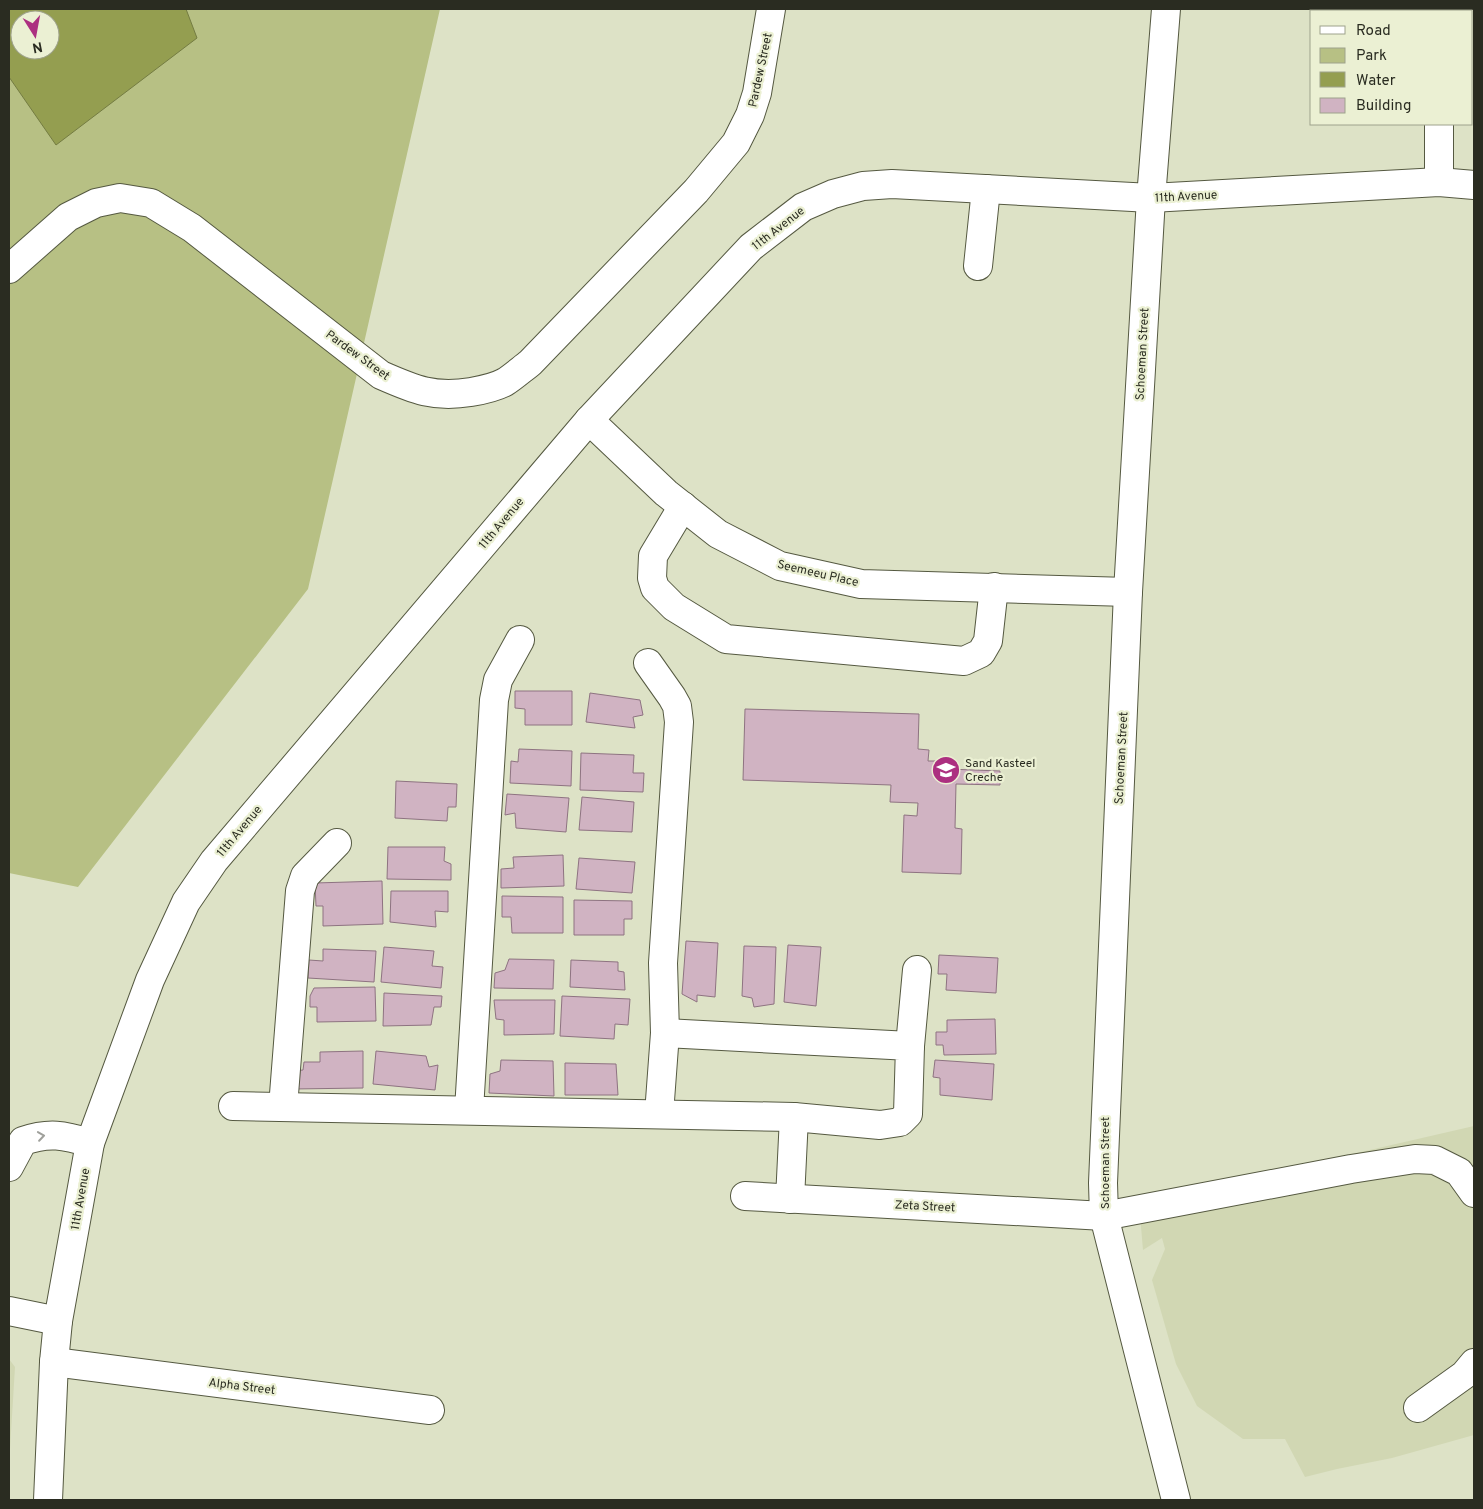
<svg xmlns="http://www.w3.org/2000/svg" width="1483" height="1509" font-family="Overpass,sans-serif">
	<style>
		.built { fill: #d1d7b3 }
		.green { fill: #b7c084; fill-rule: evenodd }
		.water { fill: #949e50; stroke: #747c42; fill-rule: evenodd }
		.building { fill: #d0b3c2; stroke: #8e7381 }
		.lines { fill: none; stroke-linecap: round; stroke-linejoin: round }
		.minor-casing { stroke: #555941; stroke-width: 30 }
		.minor { stroke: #fff; stroke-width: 28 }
		.oneway { stroke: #9fa09b }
		.labels { text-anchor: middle; stroke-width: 4.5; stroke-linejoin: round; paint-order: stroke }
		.street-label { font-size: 12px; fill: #2a2c21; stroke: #ebf0d3 }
		.poi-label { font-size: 12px; fill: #2a2c21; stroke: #ebf0d3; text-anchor: start }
	</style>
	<rect width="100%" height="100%" fill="#dde2c6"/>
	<g class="built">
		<polygon points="1474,1126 1474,1435 1392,1458 1337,1469 1305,1477 1285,1439 1243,1439 1197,1406 1176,1364 1152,1280 1165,1249 1162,1238 1143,1250 1139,1203"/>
		<polygon points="9,1359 15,1367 9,1465"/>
	</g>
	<path class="green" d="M9,9H440L308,589L78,887L9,873ZM20,20H50V50H20Z"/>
	<path class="water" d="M9,9H186L197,38L56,145L9,77ZM20,20H50V50H20Z"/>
	<g class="building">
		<polygon points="515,691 572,691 572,725 525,725 525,709 515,708"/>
		<polygon points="590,693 640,700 643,715 633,717 635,728 586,722"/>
		<polygon points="745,709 919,714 918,749 929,750 928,761 947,761 947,769 1000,771 1000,785 956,784 955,828 962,829 961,874 902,872 904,815 917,816 918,803 890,802 891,785 743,780"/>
		<polygon points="519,749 572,751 571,786 510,783 511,761 518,762"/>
		<polygon points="581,753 634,755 633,773 644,773 643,792 580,790"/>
		<polygon points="396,781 457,784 456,807 448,807 447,821 395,818"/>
		<polygon points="507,794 569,798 566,832 516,828 515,813 505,815"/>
		<polygon points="582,797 634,802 632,832 579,830"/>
		<polygon points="388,847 445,847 444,861 451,864 451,880 387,879"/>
		<polygon points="563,855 564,886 501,888 501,869 514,868 513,857"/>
		<polygon points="579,858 635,862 632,893 576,889"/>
		<polygon points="382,881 383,924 323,926 323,906 316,906 315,883"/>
		<polygon points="391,891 448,891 448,912 435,911 436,927 390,922"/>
		<polygon points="502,896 563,897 563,933 512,933 511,917 502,917"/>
		<polygon points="574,900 632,901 632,919 624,919 624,935 574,935"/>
		<polygon points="686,941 718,943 715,997 697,995 697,1002 682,994"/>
		<polygon points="788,945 821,947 816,1006 784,1002"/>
		<polygon points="744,946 776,947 774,1004 754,1007 752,998 742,996"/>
		<polygon points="384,947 434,951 432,966 443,967 441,988 381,982"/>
		<polygon points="323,949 376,951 374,982 308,978 309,960 323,961"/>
		<polygon points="939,955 998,958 996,993 946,990 947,974 938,974"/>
		<polygon points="509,959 554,960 553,989 494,988 495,973 505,970"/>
		<polygon points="571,960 618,962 618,971 624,972 625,990 570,987"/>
		<polygon points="375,987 376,1021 317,1022 317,1007 310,1007 310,996 314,988"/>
		<polygon points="384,993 442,996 441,1007 434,1007 431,1025 383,1026"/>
		<polygon points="562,996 630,999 628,1025 615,1024 614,1039 560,1036"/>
		<polygon points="494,1000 555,1000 554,1034 504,1035 504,1020 496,1019"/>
		<polygon points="995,1019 996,1054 944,1055 943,1045 936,1045 936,1032 947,1032 947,1020"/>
		<polygon points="363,1051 363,1088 293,1089 293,1071 303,1070 304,1062 320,1062 320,1052"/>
		<polygon points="376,1051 426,1056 429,1067 438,1065 435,1090 373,1084"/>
		<polygon points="501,1060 553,1061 554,1096 489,1093 490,1074 500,1071"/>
		<polygon points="935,1060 994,1064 992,1100 940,1095 940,1078 933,1077"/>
		<polygon points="565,1063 616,1064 618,1095 565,1095"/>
	</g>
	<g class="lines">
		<defs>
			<g id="minor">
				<polyline points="1166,9 1151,198 1128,592 1103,1183 1104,1216 1176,1500"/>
				<polyline points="1446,11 1446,9"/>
				<polyline points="1439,182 1439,124"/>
				<polyline points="978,266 986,189"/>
				<path d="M9,269L68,217L96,203L120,198L151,203L192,228L381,375C415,390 434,398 471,392C483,390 494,388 505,382C513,377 522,369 530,363L696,191L736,143L750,115L757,93L771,9"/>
				<polyline points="589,420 666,493 718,534 780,566 861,584 1128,592"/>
				<polyline points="683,506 653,556 652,578 655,588 674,607 726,639 964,661 981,653 988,641 994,587"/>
				<polyline points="648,663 672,697 677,706 679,722 663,963 665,1033 659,1114"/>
				<polyline points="910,1046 917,970"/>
				<polyline points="233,1106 794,1117 880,1125 900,1122 908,1114 910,1046 665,1033"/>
				<polyline points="283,1107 300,891 305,876 337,843"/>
				<polyline points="469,1110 494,700 498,680 520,640"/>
				<path d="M9,1167L23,1141C49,1132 64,1135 90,1143"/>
				<polyline points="745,1196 1104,1216 1351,1169 1415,1159 1435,1160 1459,1172 1474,1193"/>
				<polyline points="790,1199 794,1117"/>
				<polyline points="9,1311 58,1321"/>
				<polyline points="54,1362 430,1410"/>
				<polyline points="1418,1408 1464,1375 1474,1363"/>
				<polyline points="48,1500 54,1362 58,1321 90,1143 150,980 186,902 214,861 589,420 751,247 803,207 833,194 863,186 892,184 1151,198 1439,182 1474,185"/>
			</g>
		</defs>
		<use href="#minor" class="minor-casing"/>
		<use href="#minor" class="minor"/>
	</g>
	<defs><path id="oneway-chevron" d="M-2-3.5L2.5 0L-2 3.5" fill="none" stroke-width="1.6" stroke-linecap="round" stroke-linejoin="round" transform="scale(1.25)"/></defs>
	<use class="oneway" href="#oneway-chevron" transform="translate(41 1136) rotate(-8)"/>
	<defs>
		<symbol id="school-disc" viewBox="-11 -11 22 22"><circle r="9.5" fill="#ac3080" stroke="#ebf0d3"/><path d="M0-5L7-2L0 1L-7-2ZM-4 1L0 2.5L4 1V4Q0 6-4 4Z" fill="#fff"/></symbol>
	</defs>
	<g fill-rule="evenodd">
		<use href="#school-disc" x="930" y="754" width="32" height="32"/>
	</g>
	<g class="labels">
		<g class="street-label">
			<text transform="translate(760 70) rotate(-78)" y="4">Pardew Street</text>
			<text transform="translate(1186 196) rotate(-3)" y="4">11th Avenue</text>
			<text transform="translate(778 228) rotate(-38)" y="4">11th Avenue</text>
			<text transform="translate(1142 354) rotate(-87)" y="4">Schoeman Street</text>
			<text transform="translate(358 355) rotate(36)" y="4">Pardew Street</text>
			<text transform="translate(501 523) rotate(-50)" y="4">11th Avenue</text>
			<text transform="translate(818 573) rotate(13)" y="4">Seemeeu Place</text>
			<text transform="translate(1121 758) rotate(-87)" y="4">Schoeman Street</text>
			<text transform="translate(239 831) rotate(-50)" y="4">11th Avenue</text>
			<text transform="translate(1105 1163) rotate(-90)" y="4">Schoeman Street</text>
			<text transform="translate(80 1199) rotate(-80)" y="4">11th Avenue</text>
			<text transform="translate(925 1206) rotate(3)" y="4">Zeta Street</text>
			<text transform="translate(242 1386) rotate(7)" y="4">Alpha Street</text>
		</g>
		<g class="poi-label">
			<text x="965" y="767">Sand Kasteel<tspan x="965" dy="14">Creche</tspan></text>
		</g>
	</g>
	<rect width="1483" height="1509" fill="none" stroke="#2a2c21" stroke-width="20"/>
	<rect x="1310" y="10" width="162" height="115" fill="#ebf0d3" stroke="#9ea28c"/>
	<rect x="1320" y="26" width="25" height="8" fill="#ffffff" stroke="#9ea28c"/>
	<text x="1356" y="35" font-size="15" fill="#2a2c21">Road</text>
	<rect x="1320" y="48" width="25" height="15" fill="#b7c084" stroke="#9ea28c"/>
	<text x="1356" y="60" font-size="15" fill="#2a2c21">Park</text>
	<rect x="1320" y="72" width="25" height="15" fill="#949e50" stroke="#9ea28c"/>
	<text x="1356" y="85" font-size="15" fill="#2a2c21">Water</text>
	<rect x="1320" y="98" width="25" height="15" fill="#d0b3c2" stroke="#9ea28c"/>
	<text x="1356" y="110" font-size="15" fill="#2a2c21">Building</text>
	<g transform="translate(35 35) rotate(169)"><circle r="24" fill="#ebf0d3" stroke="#9ea28c"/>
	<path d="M0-4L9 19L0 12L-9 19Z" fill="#ac3080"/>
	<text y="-8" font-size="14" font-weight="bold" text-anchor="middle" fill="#2a2c21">N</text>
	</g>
</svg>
